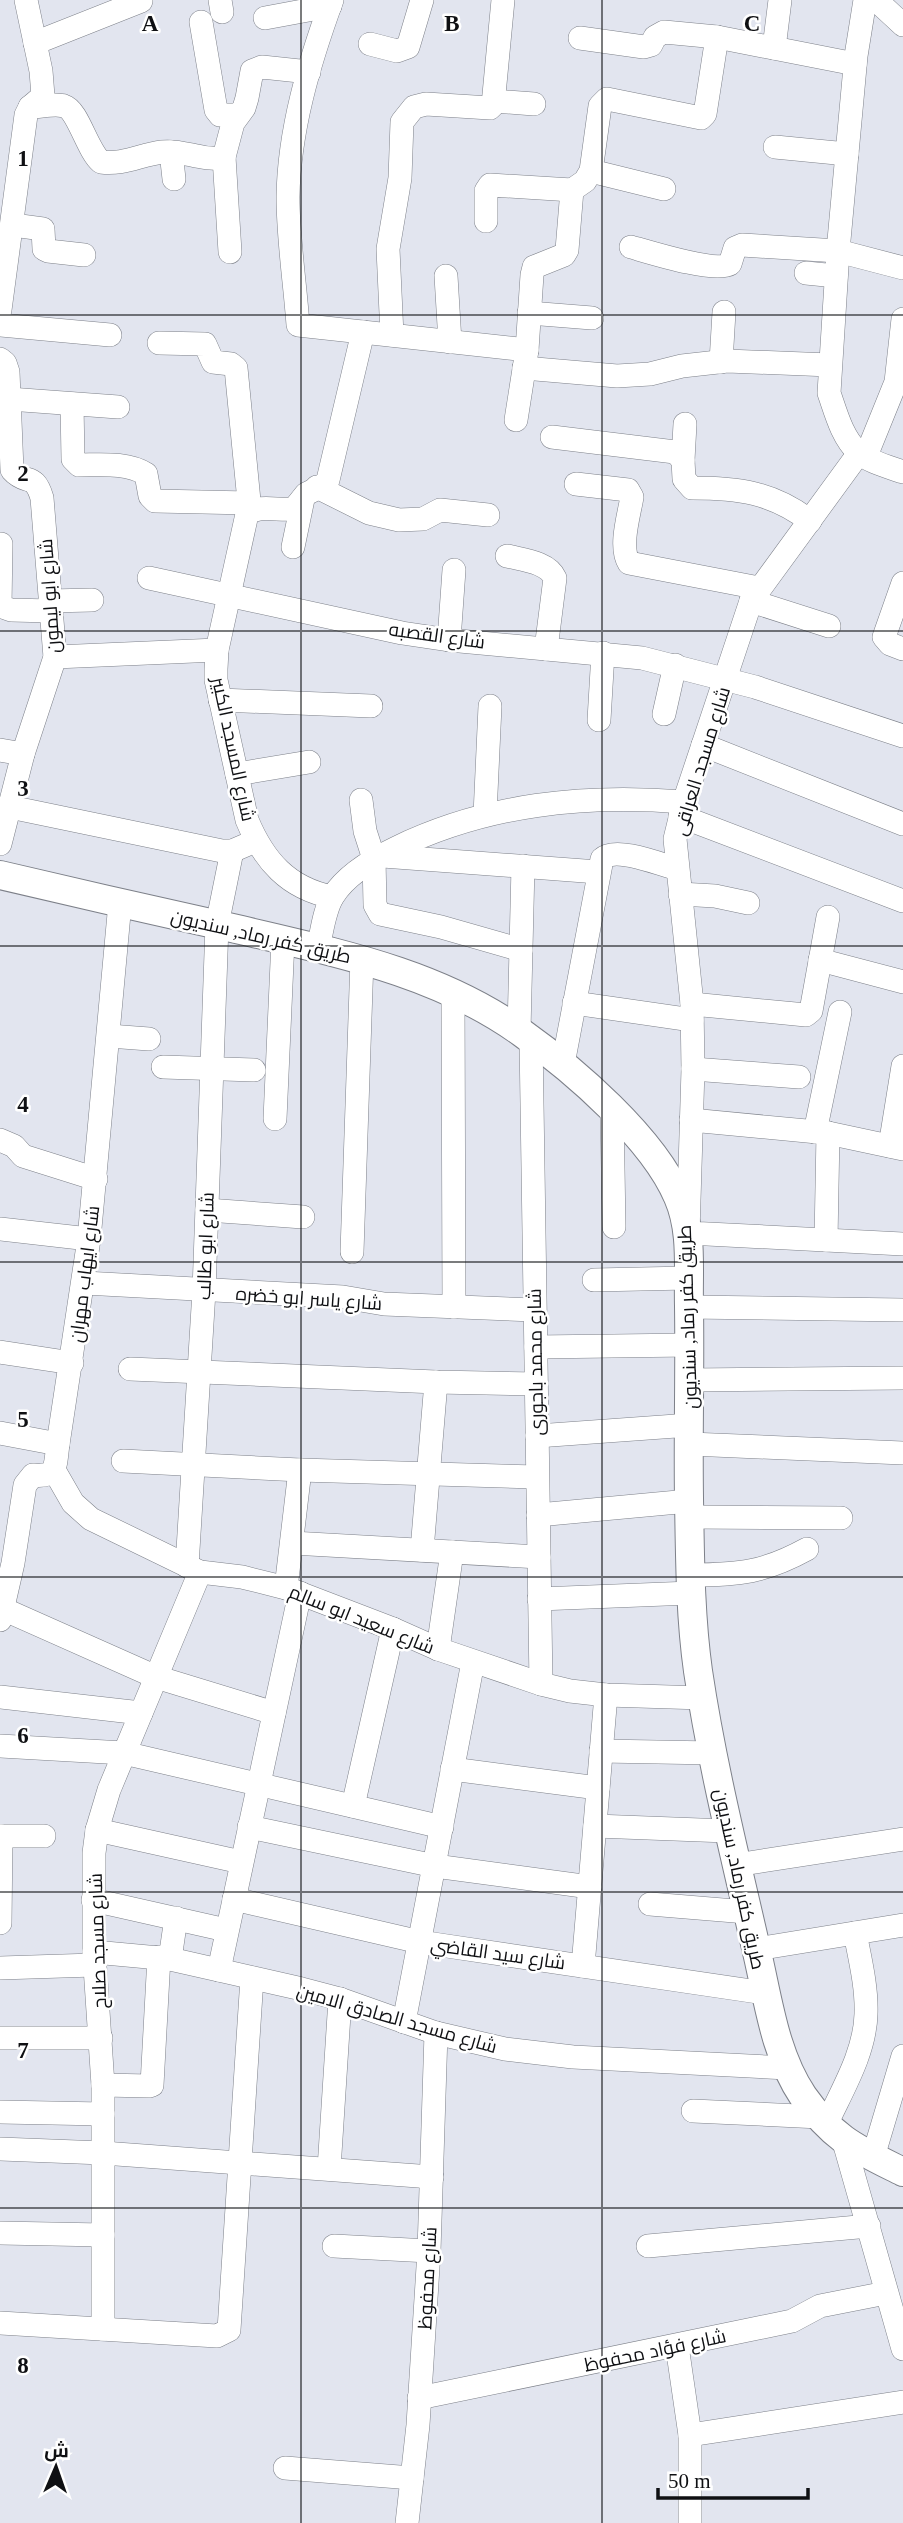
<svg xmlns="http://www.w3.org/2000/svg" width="903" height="2523" font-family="'Times New Roman',Cairo,serif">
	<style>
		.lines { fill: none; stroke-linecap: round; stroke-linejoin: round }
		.minor-casing { stroke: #7d8089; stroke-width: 24 }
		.tertiary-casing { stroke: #7d8089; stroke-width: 30 }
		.minor { stroke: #fff; stroke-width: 23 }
		.tertiary { stroke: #fff; stroke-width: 28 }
		.grid { fill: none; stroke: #0f1013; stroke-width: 2; stroke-opacity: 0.55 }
		.labels { text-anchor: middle; stroke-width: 5; stroke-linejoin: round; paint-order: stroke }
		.street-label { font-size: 19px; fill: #0f1013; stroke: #fff }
		.grid-label { font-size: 23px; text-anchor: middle; font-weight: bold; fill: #0f1013; stroke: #fff; stroke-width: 5; stroke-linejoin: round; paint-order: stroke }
	</style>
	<rect width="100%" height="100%" fill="#e2e5ef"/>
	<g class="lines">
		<defs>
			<g id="minor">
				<polyline points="220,0 222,12"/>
				<path d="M332,0C309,63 289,130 288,197C288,239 295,283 298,325L527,350"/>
				<path d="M865,0L856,56L838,251L829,393C836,413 842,437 858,452C869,462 889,467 903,472"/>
				<polyline points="876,0 903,25"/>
				<polyline points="265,18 330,6"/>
				<polyline points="201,22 216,110 220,115 237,115"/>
				<polyline points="580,38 644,47 651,45 655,37 664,32 717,37 855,64"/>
				<polyline points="35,43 141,1"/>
				<polyline points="370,44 397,51 408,47 422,0"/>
				<polyline points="774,48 780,0"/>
				<polyline points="494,101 534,104"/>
				<path d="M30,107C40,107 55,103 64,106C78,110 87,150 101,162C123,165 140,155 162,152C183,149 202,162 224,157L233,123L244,108L247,98L252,71L262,67L309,72"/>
				<polyline points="775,147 847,154"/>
				<polyline points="171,152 174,179"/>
				<polyline points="224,157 230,252"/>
				<polyline points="591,171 664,189"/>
				<polyline points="486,221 486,191 490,185 572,190"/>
				<polyline points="13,225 43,229 44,249 48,251 84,255"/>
				<path d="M631,247C649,252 715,273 730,264L735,248L742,245L838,251L903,268"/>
				<polyline points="806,273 836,276"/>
				<polyline points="446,276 450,342"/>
				<polyline points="0,310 26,115 30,107 43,96 41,71 26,0"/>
				<polyline points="529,313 592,318"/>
				<polyline points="0,325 110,335"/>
				<polyline points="392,335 388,249 400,178 402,122 414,107 426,104 490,108 493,105 503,0"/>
				<polyline points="159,343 205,344 213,362 231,364 236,368 250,511"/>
				<path d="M0,359L5,363L8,372L12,470C26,486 34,471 42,498L55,657L23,754L0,844"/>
				<polyline points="721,362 724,312"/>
				<polyline points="524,368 617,376 650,374 682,366 727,361 830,365"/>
				<polyline points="9,399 118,407"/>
				<path d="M72,404L73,459L79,465C100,465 127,462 146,474L150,496L155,501L249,503"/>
				<polyline points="516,420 527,350 532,275 534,267 564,255 567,250 572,190 585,181 591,171 600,106 607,99 701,118 705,114 717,37"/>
				<path d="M552,437L675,452L683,460L684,479L692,488C738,488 772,492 810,521"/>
				<polyline points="859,453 751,601 684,802 675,839 692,1004 693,1069 688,1233 903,1244"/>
				<polyline points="866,456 896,382 903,319"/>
				<polyline points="683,460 685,424"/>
				<path d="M576,484L628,490L632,497C629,515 619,547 629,563L759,588"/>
				<polyline points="317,487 369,513 399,520 423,519 440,510 488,515"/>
				<polyline points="1,544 0,606 11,610 51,611"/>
				<polyline points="293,547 303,499"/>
				<path d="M507,556C523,560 548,562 555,578L546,649"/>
				<polyline points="149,578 402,633 449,640 642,658 755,687 903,736"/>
				<polyline points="903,583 884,637 890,644 903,649"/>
				<polyline points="50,601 92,600"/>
				<polyline points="751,601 829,626"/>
				<polyline points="449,640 454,570"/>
				<polyline points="55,657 217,650"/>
				<polyline points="220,700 371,706"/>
				<polyline points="664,714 675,665"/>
				<polyline points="599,720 603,653"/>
				<polyline points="703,745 903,824"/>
				<polyline points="0,750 23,754"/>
				<polyline points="237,774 309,762"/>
				<polyline points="361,800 365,831 374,859 375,905 380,914 441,927 521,950"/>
				<polyline points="10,807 222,851 232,851 246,845"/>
				<polyline points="485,815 490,706"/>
				<polyline points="680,816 903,901"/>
				<polyline points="383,856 598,872"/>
				<polyline points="680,894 715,896 748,903"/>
				<path d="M332,897C288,888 264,861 247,820L216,680V669L217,650L247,514C259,504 278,511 294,509L306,494L324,485L328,480L363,332"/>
				<path d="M318,948C322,932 324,910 333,896C347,874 373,859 396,848C487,804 584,794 684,802"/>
				<polyline points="820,960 903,982"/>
				<polyline points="453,994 454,1307"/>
				<polyline points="574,1003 692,1020"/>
				<polyline points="692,1004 806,1015 811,1011 828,917"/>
				<polyline points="519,1031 523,866"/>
				<polyline points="109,1036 149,1039"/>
				<polyline points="531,1039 541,1684"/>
				<path d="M563,1064L602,859C615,846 660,864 677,869"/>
				<polyline points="163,1067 254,1070"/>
				<polyline points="693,1069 799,1077"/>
				<polyline points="612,1110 614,1227"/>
				<polyline points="275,1119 283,940"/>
				<polyline points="691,1120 828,1133 903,1149"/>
				<polyline points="815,1132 840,1012"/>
				<polyline points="0,1140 14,1146 23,1156 96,1179"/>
				<polyline points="890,1146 903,1066"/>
				<polyline points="207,1210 303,1217"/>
				<polyline points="0,1229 89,1239"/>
				<polyline points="826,1240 828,1133"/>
				<polyline points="352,1252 362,959"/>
				<polyline points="594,1280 688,1278"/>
				<polyline points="84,1283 343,1297 384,1304 534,1310"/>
				<polyline points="689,1307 903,1310"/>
				<polyline points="536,1347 690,1345"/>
				<polyline points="0,1352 72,1363"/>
				<polyline points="130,1369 436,1382 536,1384"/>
				<polyline points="691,1380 903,1378"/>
				<polyline points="0,1433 58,1444"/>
				<polyline points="537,1436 690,1425"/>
				<polyline points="690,1444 903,1453"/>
				<polyline points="123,1461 300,1470 537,1477"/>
				<polyline points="54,1470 73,1503 91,1519 200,1572 242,1577 286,1588 393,1629 438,1649 541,1684 570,1691 606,1695 703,1698"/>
				<polyline points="538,1515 689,1501"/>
				<polyline points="691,1517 841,1518"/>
				<polyline points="292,1543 539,1557"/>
				<polyline points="422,1550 436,1382"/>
				<polyline points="187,1566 204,1291 217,925 232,851"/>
				<path d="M691,1575C740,1575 765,1572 807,1549"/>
				<polyline points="286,1588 300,1470"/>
				<polyline points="539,1599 691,1593"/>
				<polyline points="3,1609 156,1677 274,1713"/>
				<path d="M0,1620L13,1563L25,1485L33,1475C58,1478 55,1465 58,1444L89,1239L120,903"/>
				<polyline points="438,1649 452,1552"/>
				<polyline points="0,1697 141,1713"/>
				<polyline points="0,1746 124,1753 442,1827"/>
				<polyline points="601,1751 714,1753"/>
				<polyline points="452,1769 598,1788"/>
				<polyline points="353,1806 393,1629"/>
				<polyline points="595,1826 727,1831"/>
				<polyline points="249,1827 435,1866 590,1887"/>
				<polyline points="97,1830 241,1862"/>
				<polyline points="0,1836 44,1836"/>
				<polyline points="736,1865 903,1839"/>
				<polyline points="234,1899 420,1942 765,1993"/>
				<polyline points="93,1900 226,1930"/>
				<polyline points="650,1904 747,1912"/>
				<polyline points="0,1923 1,1836"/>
				<polyline points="757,1949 903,1925"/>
				<polyline points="94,1952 170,1959 302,1989 340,1999 436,2033 505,2049 573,2057 788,2068"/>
				<polyline points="170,1959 176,1918"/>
				<polyline points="583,1966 606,1695"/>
				<polyline points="0,1968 94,1965"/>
				<polyline points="219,1970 300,1593"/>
				<polyline points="404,2022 473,1662"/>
				<polyline points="0,2038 101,2038"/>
				<polyline points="103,2085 149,2086 152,2085 159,1957"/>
				<polyline points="693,2111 820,2117"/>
				<polyline points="0,2112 103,2114"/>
				<path d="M826,2125C842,2090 865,2053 866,2014C867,1987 860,1959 855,1933"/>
				<polyline points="844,2142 903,2349"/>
				<polyline points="0,2149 103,2153 432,2177"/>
				<polyline points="873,2157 903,2056"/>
				<polyline points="329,2169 340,1999"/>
				<polyline points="0,2233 103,2235"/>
				<polyline points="334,2246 429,2251"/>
				<polyline points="648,2246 869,2226"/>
				<polyline points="0,2323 217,2336 229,2330 252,1978"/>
				<polyline points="103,2329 103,2085 94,1952 94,1853 97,1830 109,1790 200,1572"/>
				<polyline points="677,2346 690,2435 690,2523"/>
				<polyline points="419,2398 792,2321 820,2306 886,2293"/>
				<polyline points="690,2435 903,2402"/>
				<polyline points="285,2468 412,2478"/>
				<polyline points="407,2523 418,2425 429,2251 436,2033"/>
			</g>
			<path id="tertiary" d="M0,875C80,894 161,912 241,930C338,953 439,973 522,1033C574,1070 653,1138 678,1197C693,1231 688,1270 689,1306C690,1370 688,1434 689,1498C690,1556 690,1614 698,1671C712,1765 735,1856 756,1948C768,1998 774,2053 803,2096C834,2140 857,2149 903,2172"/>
		</defs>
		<use href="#minor" class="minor-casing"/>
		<use href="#tertiary" class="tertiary-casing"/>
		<use href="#minor" class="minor"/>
		<use href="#tertiary" class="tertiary"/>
	</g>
	<path class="grid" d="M301,0V2523M602,0V2523M0,315H903M0,631H903M0,946H903M0,1262H903M0,1577H903M0,1892H903M0,2208H903"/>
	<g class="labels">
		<g class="street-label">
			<text transform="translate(49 596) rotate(-94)" y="7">شارع ابو ليمون</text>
			<text transform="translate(437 635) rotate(8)" y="7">شارع القصبه</text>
			<text transform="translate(234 749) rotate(78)" y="7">شارع المسجد الكبير</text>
			<text transform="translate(701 761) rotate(-73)" y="7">شارع مسجد العراقى</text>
			<text transform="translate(261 936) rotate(13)" y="7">طريق كفر رماد, سنديون</text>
			<text transform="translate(205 1246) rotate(-88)" y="7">شارع ابو طالب</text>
			<text transform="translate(84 1274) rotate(-83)" y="7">شارع ايهاب مهران</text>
			<text transform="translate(309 1298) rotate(4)" y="7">شارع ياسر ابو خضره</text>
			<text transform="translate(687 1317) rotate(-92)" y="7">طريق كفر رماد, سنديون</text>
			<text transform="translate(535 1362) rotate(-91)" y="7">شارع محمد باجورى</text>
			<text transform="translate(362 1619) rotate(22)" y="7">شارع سعيد ابو سالم</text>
			<text transform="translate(740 1879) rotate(78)" y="7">طريق كفر رماد, سنديون</text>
			<text transform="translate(97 1941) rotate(-92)" y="7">شارع مسجد صلاح</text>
			<text transform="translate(498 1953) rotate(8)" y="7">شارع سيد القاضي</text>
			<text transform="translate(397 2018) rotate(16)" y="7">شارع مسجد الصادق الامين</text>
			<text transform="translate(427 2278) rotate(-87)" y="7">شارع محفوظ</text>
			<text transform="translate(655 2350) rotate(-12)" y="7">شارع فؤاد محفوظ</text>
		</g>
	</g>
	<g class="grid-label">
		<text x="150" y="31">A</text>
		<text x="452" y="31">B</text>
		<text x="752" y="31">C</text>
		<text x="23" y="166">1</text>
		<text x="23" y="481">2</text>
		<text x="23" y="796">3</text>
		<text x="23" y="1112">4</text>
		<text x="23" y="1427">5</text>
		<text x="23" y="1743">6</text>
		<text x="23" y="2058">7</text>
		<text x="23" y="2373">8</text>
	</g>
	<g transform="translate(56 2467) rotate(2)" stroke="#ffffff" stroke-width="5" paint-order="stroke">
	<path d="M0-5L12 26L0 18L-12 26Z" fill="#0f1013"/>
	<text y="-10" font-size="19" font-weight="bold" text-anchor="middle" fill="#0f1013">ش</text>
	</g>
	<path d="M658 2488v10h150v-10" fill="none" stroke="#0f1013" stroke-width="3.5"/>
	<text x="668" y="2488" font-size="21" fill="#0f1013" stroke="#ffffff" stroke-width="5" paint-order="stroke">50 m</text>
</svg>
